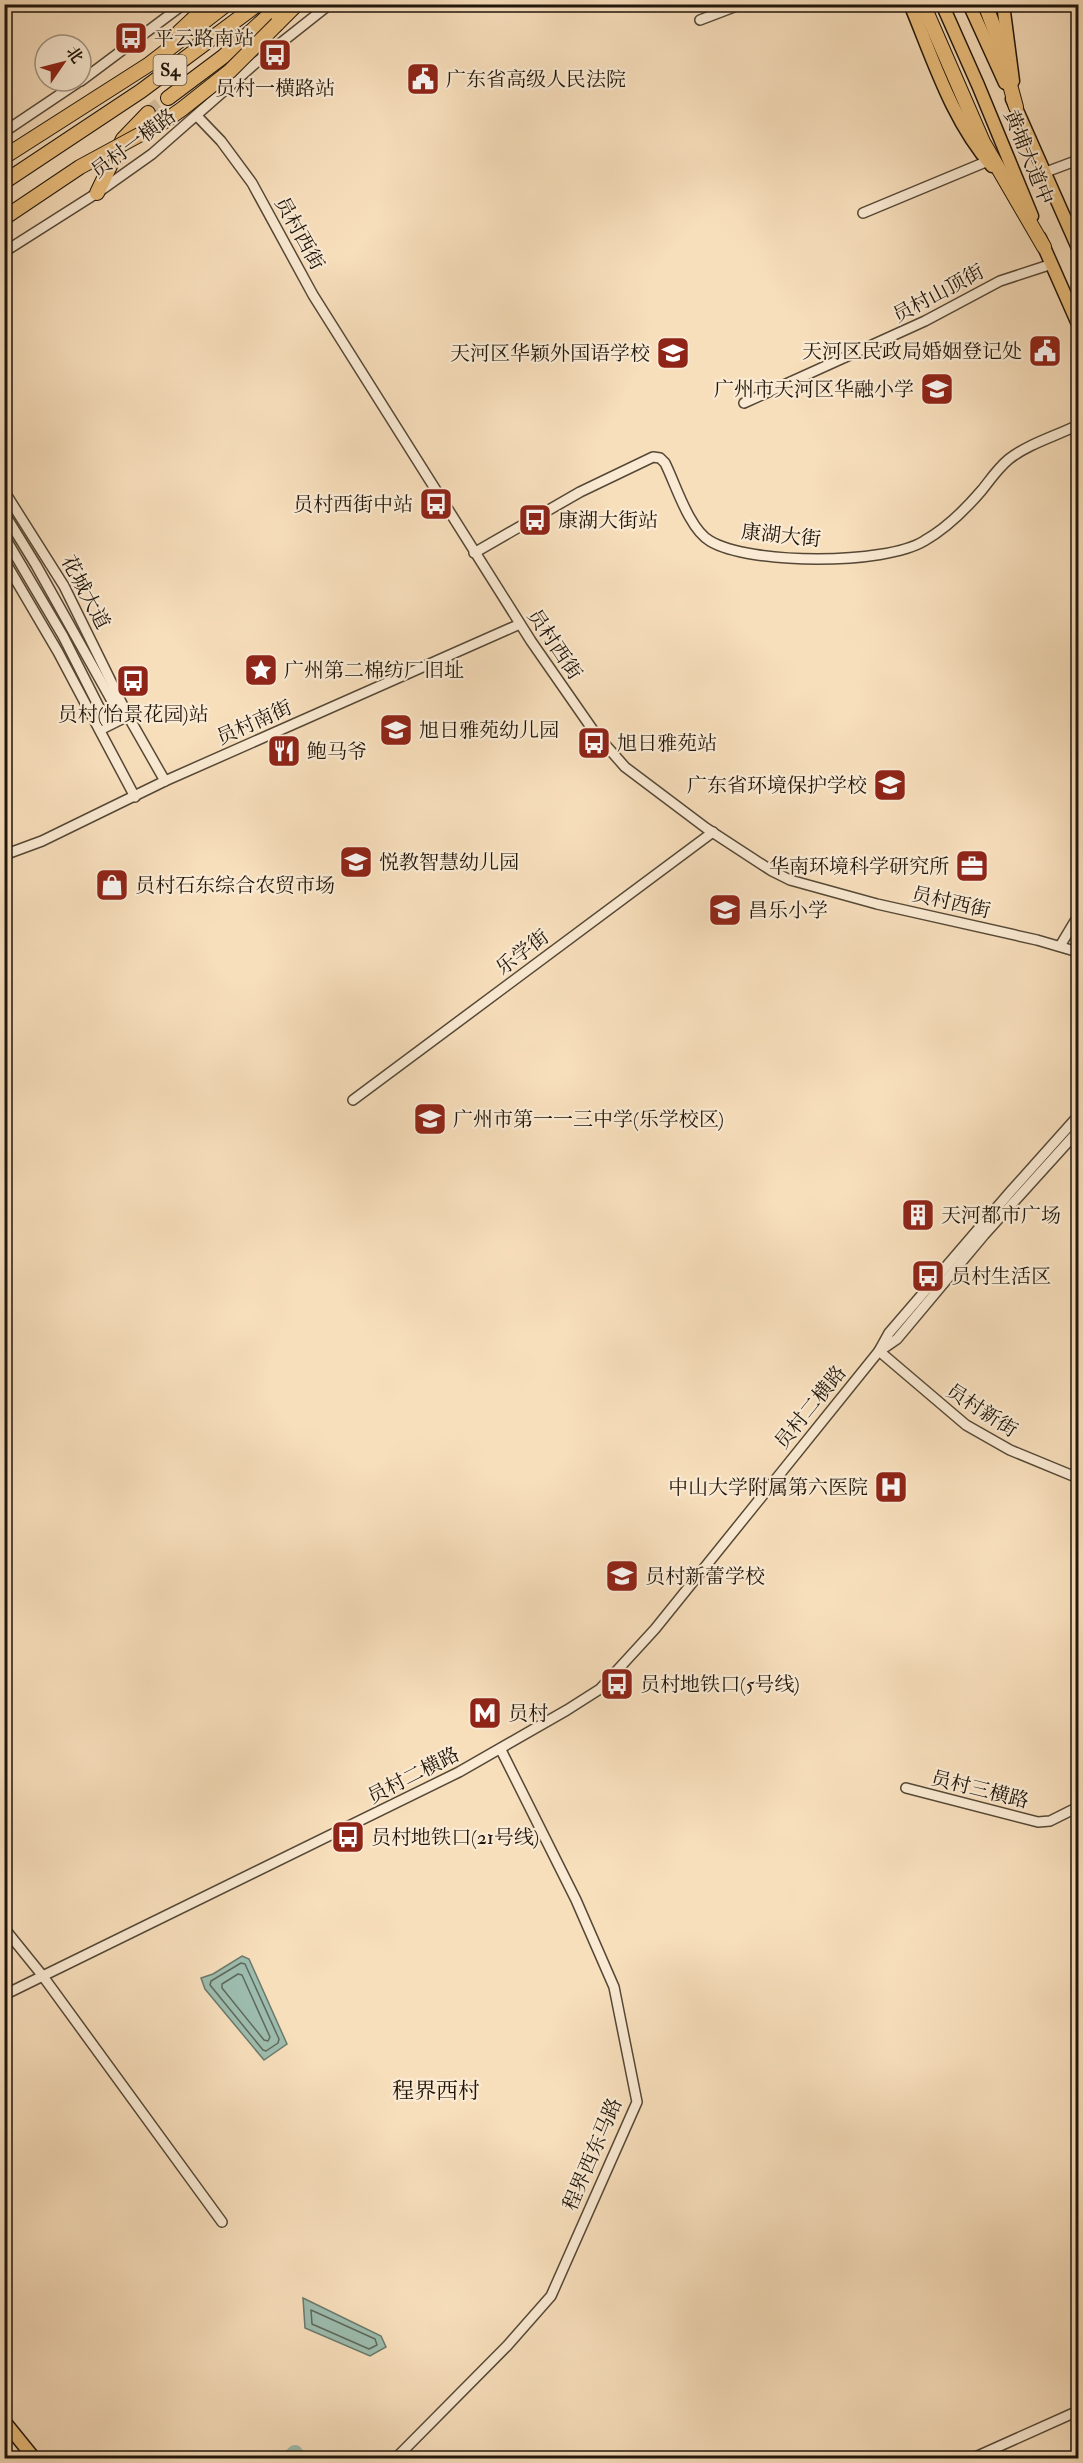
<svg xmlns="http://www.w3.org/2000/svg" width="1083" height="2463" font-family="'IM FELL Double Pica','Noto Serif SC',serif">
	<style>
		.water { fill: #9dbdaf; stroke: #6b7a6d; stroke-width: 1.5 }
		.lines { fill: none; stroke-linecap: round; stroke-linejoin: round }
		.shore { stroke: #5e695c; stroke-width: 1.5 }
		.river { stroke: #9dbdaf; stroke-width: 16 }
		.highway-tunnel { stroke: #d7c1a1; stroke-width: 14; stroke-dasharray: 14 7; stroke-linecap: butt }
		.minor-casing { stroke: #554836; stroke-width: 12 }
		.major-casing { stroke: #1f150a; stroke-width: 15 }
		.highway-casing { stroke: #1f150a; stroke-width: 16 }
		.minor { stroke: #faead3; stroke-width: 9 }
		.major { stroke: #ecc07e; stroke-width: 12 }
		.highway { stroke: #ecc07e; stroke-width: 14 }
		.highway-bridge-casing { stroke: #1f150a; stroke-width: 16; stroke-linecap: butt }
		.highway-bridge { stroke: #ecc07e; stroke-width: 14 }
		.labels { text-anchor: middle; stroke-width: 4.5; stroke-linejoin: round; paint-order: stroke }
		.shield { fill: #faead3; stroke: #615546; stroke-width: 1.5 }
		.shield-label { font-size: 18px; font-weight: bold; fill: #1f150a }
		.poi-label { font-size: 20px; fill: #1f150a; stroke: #faead3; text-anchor: start }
		.street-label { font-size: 20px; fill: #1f150a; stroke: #faead3 }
		.quarter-label { font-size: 22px; fill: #1f150a; stroke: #faead3 }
	</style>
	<rect width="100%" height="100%" fill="#f8dfbc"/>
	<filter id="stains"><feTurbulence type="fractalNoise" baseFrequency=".00333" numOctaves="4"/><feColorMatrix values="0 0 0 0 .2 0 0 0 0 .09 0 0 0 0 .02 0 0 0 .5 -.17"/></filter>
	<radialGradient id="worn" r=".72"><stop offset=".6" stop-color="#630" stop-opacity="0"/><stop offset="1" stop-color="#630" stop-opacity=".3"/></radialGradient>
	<g class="water">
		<polygon points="242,1956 249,1959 287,2044 264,2060 205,1989 201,1978 213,1974"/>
		<polygon points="303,2298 381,2336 386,2347 370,2356 305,2328"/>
	</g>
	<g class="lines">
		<g class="shore">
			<polygon points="241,1963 245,1964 279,2039 278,2043 266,2051 263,2050 210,1985 211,1981"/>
			<polygon points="238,1974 242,1975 270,2037 268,2041 264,2040 222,1988 222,1984"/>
			<polygon points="311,2310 375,2339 377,2345 369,2349 312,2324"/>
		</g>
		<polyline class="river" points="290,2458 295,2453"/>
		<polyline class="highway-tunnel" points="148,113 168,98"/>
		<defs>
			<g id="minor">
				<polyline points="700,20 742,4"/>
				<polyline points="81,81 184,4"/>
				<polyline points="197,116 221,141 252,183 313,295 531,641 595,733 625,767 706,828 772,871 790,880 877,904 1037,940 1078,952"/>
				<polyline points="4,132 80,81"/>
				<polyline points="1046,172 1078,160"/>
				<polyline points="863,213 988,161"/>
				<polyline points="4,252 97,193 152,154 258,61 330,4"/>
				<polyline points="744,403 925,321 1000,281 1052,264"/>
				<polyline points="4,491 64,586 128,716 165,781"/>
				<polyline points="4,513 36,565 112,701 128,716 100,730"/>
				<polyline points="4,536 63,636 101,711 103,723 100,730"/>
				<path d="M474,553L580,492L653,457L660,458L665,463C676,485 689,529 710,541C750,565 885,565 924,541C947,528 965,510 982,490C990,480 998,468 1009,459C1028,444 1056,436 1078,425"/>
				<polyline points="4,560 58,652 135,797"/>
				<polyline points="4,855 42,841 165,781 520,624"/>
				<polyline points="1060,946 1078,916"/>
				<polyline points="353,1100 713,832"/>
				<polyline points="881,1350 897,1339 984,1235 1078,1131"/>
				<polyline points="879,1351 966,1425 1010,1450 1078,1478"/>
				<polyline points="906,1788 1038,1822 1050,1821 1078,1807"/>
				<polyline points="4,1928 42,1975 222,2222"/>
				<polyline points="4,1995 459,1772 567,1710 600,1689 655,1629 879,1351 889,1333 1011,1191 1078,1116"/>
				<polyline points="396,2458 507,2346 551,2296 637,2102 614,1987 576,1900 501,1750"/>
				<polyline points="973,2458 1078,2411"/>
			</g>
			<g id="major">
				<path d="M910,4C933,59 952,121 992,166"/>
				<polyline points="942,4 978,85 1032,216"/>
				<polyline points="969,4 1005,83"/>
				<polyline points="1003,4 1013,81"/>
				<polyline points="1012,99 1078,248"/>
				<polyline points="1040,238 1078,324"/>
				<polyline points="4,2421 34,2458"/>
			</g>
			<g id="highway">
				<polyline points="923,4 983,142 1044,247"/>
				<polyline points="985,4 996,33 1016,107"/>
				<polyline points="277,24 297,4"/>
				<polyline points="179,32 209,4"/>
				<polyline points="168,98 224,56 281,4"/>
				<polyline points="4,157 148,65 227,4"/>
				<polyline points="4,182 141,91 258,4"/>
				<polyline points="97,193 123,139 148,113"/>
			</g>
		</defs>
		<use href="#minor" class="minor-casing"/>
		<use href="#major" class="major-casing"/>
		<use href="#highway" class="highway-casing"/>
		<use href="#minor" class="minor"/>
		<use href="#major" class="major"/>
		<use href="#highway" class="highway"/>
		<defs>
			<polyline id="highway-bridge" points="4,218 80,167 165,121 182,109 230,71 277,24"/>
		</defs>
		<use href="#highway-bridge" class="highway-bridge-casing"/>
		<use href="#highway-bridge" class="highway-bridge"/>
	</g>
	<defs>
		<symbol id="bus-square" viewBox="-11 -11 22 22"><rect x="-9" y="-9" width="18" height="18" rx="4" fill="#8f2418" stroke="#faead3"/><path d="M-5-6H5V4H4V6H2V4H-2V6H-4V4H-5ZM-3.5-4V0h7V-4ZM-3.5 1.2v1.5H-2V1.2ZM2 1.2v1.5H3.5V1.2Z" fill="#fff"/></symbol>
		<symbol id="civic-square" viewBox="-11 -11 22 22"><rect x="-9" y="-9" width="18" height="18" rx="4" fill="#8f2418" stroke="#faead3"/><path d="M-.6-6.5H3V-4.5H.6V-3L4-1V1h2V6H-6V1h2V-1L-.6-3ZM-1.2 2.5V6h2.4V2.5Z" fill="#fff"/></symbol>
		<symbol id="school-square" viewBox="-11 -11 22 22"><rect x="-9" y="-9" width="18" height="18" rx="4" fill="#8f2418" stroke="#faead3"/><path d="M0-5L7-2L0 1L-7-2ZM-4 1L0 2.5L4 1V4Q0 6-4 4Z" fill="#fff"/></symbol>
		<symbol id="sight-square" viewBox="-11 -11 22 22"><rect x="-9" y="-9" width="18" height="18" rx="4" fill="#8f2418" stroke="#faead3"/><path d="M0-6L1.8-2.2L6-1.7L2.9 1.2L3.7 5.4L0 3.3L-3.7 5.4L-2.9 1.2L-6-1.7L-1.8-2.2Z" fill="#fff"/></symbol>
		<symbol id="restaurant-square" viewBox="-11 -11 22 22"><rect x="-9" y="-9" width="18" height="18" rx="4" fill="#8f2418" stroke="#faead3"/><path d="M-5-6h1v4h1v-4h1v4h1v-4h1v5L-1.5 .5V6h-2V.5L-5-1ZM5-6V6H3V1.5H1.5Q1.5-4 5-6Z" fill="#fff"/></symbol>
		<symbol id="office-square" viewBox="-11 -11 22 22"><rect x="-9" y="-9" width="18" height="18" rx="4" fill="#8f2418" stroke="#faead3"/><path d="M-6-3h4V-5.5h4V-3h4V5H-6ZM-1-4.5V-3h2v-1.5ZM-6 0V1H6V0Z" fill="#fff"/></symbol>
		<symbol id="shop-square" viewBox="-11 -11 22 22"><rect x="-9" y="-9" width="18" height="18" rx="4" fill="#8f2418" stroke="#faead3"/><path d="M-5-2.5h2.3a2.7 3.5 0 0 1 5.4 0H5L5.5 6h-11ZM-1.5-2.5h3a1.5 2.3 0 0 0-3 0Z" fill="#fff"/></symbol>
		<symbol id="building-square" viewBox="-11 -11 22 22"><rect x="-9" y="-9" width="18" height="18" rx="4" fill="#8f2418" stroke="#faead3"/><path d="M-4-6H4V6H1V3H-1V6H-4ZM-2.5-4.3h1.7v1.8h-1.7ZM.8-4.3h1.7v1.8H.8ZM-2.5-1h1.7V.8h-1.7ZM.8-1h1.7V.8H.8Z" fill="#fff"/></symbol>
		<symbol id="hospital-square" viewBox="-11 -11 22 22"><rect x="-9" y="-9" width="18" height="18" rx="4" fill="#8f2418" stroke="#faead3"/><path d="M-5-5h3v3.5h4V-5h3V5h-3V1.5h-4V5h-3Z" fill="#fff"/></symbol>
		<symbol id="metro-square" viewBox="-11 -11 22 22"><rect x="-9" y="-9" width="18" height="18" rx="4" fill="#8f2418" stroke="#faead3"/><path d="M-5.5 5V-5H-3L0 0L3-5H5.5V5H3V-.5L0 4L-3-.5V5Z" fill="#fff"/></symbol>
	</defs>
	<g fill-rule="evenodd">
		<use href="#bus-square" x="112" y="19" width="38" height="38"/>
		<use href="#bus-square" x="256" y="36" width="38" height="38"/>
		<use href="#civic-square" x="404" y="60" width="38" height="38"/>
		<use href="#civic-square" x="1026" y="332" width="38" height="38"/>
		<use href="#school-square" x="654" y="334" width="38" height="38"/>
		<use href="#school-square" x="918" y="370" width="38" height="38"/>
		<use href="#bus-square" x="417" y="485" width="38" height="38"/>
		<use href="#bus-square" x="516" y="501" width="38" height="38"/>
		<use href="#sight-square" x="242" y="651" width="38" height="38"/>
		<use href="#bus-square" x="114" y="662" width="38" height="38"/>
		<use href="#school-square" x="377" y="711" width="38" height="38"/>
		<use href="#bus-square" x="575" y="724" width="38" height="38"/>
		<use href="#restaurant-square" x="265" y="732" width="38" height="38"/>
		<use href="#school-square" x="871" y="766" width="38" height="38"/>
		<use href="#school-square" x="337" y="843" width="38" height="38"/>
		<use href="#office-square" x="953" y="847" width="38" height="38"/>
		<use href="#shop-square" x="93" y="866" width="38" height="38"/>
		<use href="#school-square" x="706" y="891" width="38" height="38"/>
		<use href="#school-square" x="411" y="1100" width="38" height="38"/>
		<use href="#building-square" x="899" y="1196" width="38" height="38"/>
		<use href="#bus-square" x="909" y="1257" width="38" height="38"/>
		<use href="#hospital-square" x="872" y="1468" width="38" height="38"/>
		<use href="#school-square" x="603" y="1557" width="38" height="38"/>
		<use href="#bus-square" x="598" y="1665" width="38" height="38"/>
		<use href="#metro-square" x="466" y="1694" width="38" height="38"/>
		<use href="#bus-square" x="329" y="1818" width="38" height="38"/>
	</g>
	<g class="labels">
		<rect class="shield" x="153.5" y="55" width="33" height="30" rx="4.5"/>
		<g class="shield-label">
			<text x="170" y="76">S4</text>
		</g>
		<g class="poi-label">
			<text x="154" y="45">平云路南站</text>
			<text x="446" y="86">广东省高级人民法院</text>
			<text x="275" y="95" text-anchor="middle">员村一横路站</text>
			<text x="1022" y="358" text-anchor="end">天河区民政局婚姻登记处</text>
			<text x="650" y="360" text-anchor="end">天河区华颖外国语学校</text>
			<text x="914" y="396" text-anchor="end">广州市天河区华融小学</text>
			<text x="413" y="511" text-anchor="end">员村西街中站</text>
			<text x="558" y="527">康湖大街站</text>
			<text x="284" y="677">广州第二棉纺厂旧址</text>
			<text x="133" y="721" text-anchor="middle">员村(怡景花园)站</text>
			<text x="419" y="737">旭日雅苑幼儿园</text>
			<text x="617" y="750">旭日雅苑站</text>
			<text x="307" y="758">鲍马爷</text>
			<text x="867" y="792" text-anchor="end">广东省环境保护学校</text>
			<text x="379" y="869">悦教智慧幼儿园</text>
			<text x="949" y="873" text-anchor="end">华南环境科学研究所</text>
			<text x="135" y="892">员村石东综合农贸市场</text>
			<text x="748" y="917">昌乐小学</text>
			<text x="453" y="1126">广州市第一一三中学(乐学校区)</text>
			<text x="941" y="1222">天河都市广场</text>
			<text x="951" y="1283">员村生活区</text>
			<text x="868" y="1494" text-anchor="end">中山大学附属第六医院</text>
			<text x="645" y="1583">员村新蕾学校</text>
			<text x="640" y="1691">员村地铁口(5号线)</text>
			<text x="508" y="1720">员村</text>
			<text x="371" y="1844">员村地铁口(21号线)</text>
		</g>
		<g class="street-label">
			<text transform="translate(133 143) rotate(-37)" y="7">员村一横路</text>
			<text transform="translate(1029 157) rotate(68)" y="7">黄埔大道中</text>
			<text transform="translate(300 233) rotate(61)" y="7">员村西街</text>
			<text transform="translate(938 293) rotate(-28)" y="7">员村山顶街</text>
			<text transform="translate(781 535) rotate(6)" y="7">康湖大街</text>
			<text transform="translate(86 592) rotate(62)" y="7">花城大道</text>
			<text transform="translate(555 644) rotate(56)" y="7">员村西街</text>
			<text transform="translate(254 722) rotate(-24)" y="7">员村南街</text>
			<text transform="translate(951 902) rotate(13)" y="7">员村西街</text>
			<text transform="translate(522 952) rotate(-37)" y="7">乐学街</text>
			<text transform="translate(810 1407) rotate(-51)" y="7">员村二横路</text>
			<text transform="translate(982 1410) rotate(33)" y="7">员村新街</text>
			<text transform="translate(413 1775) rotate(-27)" y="7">员村二横路</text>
			<text transform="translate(980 1789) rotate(14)" y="7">员村三横路</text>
			<text transform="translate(592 2154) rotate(-67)" y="7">程界西东马路</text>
		</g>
		<g class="quarter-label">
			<text x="436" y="2098">程界西村</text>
		</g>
	</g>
	<rect width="1083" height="2463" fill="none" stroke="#f8dfbc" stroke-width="24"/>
	<rect x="6" y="6" width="1071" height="2451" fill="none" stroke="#1f150a" stroke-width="3"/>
	<rect x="12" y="12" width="1059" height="2439" fill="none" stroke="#1f150a" stroke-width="1.5"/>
	<g transform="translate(63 63) rotate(55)"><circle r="28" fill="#faead3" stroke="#a29583" stroke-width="1.5"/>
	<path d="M0-4.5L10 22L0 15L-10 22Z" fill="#8f2418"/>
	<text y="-9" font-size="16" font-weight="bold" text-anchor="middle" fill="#1f150a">北</text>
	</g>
	<rect width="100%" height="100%" filter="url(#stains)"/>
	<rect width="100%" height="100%" fill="url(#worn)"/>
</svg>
